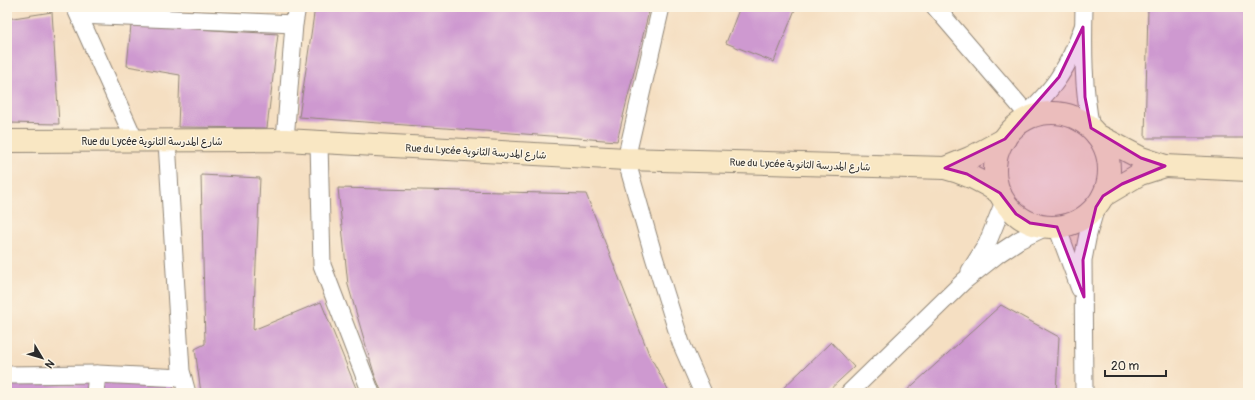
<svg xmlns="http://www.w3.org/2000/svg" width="1255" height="400" font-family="Pangolin,'Playpen Sans Arabic',sans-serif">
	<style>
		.building { fill: #ce99d0 }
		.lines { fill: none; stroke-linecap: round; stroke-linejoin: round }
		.street-casing { stroke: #908576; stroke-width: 19 }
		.secondary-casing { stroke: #908576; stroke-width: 24 }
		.street { stroke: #fff; stroke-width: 17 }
		.secondary { stroke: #f9e7c3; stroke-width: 22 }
		.marked { fill: #b5179e; fill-opacity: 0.2; stroke: #b5179e; stroke-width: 3; stroke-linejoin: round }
		.labels { text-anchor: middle; stroke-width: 3; stroke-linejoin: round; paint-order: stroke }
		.street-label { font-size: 10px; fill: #2b2b2b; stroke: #fcf5e5 }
	</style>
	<rect width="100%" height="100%" fill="#fcf5e5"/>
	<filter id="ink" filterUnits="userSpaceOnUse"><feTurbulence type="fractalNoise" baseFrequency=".025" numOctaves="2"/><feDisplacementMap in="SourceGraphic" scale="8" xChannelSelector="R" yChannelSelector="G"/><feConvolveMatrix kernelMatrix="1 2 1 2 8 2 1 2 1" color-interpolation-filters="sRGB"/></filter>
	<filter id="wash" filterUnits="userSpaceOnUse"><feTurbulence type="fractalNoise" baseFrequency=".012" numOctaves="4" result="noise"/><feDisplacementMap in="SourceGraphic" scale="16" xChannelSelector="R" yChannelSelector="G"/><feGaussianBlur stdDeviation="0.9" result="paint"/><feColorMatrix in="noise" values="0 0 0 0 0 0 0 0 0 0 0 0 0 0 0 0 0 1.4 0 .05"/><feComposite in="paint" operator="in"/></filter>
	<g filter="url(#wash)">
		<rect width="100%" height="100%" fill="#f5dfc2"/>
		<g id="blocks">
			<g class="building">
				<polygon points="230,7 273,7 272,9"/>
				<polygon points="315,7 650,7 617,141 299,117"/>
				<polygon points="740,7 796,7 774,62 726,43"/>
				<polygon points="1148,7 1248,7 1248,138 1145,138"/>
				<polygon points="52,12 59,124 7,123 7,19"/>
				<polygon points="131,25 278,34 267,128 178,127 180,75 127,66"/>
				<polygon points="201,175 260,178 253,330 321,302 358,393 201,393 195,349 205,344"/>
				<polygon points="338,188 586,194 649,354 670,393 382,393 374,373 348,285"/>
				<polygon points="1001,305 1059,337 1056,393 904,393"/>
				<polygon points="831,342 854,367 826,393 778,393"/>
				<polygon points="101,379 172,384 175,393 100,393"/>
				<polygon points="7,380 90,380 88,393 7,393"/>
			</g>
		</g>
	</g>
	<g filter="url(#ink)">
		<use href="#blocks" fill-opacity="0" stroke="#908576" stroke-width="1"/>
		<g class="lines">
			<defs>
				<g id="street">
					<polyline points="75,7 135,141"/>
					<polyline points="661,7 626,159 654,257 681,343 703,393"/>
					<polyline points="935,7 1027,114"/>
					<path d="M1084,7C1083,49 1083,88 1091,128"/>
					<polyline points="79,15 294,24"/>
					<path d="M1014,128C1029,111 1047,96 1059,77C1070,61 1077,44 1083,27"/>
					<polyline points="285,140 294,24 297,7"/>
					<polyline points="167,142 181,371 187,393"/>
					<polyline points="319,143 322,265 371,393"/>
					<polyline points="1057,227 1080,289"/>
					<polyline points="970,271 987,244 1004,202"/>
					<polyline points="7,375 97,374"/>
					<polyline points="95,393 97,374 183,378"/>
					<polyline points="849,393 964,281 998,254 1019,240 1046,227"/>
					<polyline points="1084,393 1083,260 1088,234 1096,207"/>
				</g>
				<g id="secondary">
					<circle cx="1052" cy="170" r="57"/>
					<polyline points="1097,135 1141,158 1165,166 1248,170"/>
					<path d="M7,141L285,140L626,159L945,168C966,173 982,181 1000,193"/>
					<polyline points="945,168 970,158 1005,139"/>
					<polyline points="1103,196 1140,174 1165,166"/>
				</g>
			</defs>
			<use href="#street" class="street-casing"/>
			<use href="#secondary" class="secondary-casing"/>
			<use href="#street" class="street"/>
			<use href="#secondary" class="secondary"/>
		</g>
	</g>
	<path class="marked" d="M1083,27L1085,97L1091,128L1141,158L1165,166L1122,184L1103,196L1096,207L1083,260L1084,297L1057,227L1030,223L1016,214L1000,193L967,174L945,168L1005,139L1059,77Z"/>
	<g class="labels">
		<g class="street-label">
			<text x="152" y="145">Rue du Lycée شارع المدرسة الثانوية</text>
			<text transform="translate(476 151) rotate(3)" y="4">Rue du Lycée شارع المدرسة الثانوية</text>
			<text transform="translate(800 164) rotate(2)" y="4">Rue du Lycée شارع المدرسة الثانوية</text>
		</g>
	</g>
	<rect width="1255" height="400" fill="none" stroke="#fcf5e5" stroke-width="24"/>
	<g transform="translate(42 358) rotate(128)" stroke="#fcf5e5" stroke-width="3" paint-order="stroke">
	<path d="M0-3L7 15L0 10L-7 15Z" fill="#2b2b2b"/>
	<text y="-6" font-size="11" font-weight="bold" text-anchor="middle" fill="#2b2b2b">N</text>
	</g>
	<path d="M1105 370v6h61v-6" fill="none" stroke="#2b2b2b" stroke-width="2"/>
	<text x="1111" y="370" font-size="12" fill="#2b2b2b" stroke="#fcf5e5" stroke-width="3" paint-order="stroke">20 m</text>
</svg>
